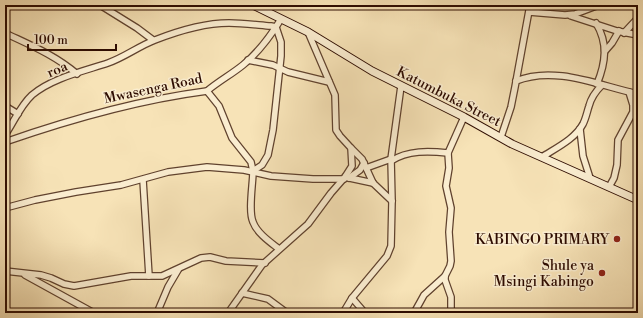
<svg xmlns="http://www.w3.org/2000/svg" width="643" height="318" font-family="'Libre Bodoni',serif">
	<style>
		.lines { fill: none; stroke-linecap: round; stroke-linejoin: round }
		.minor-casing { stroke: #60422e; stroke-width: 8 }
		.secondary-casing { stroke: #2e0c01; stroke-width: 9 }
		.minor { stroke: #faedd0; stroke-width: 5.5 }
		.secondary { stroke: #faedd0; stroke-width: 7 }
		.poi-dot { fill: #8f2418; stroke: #faedd0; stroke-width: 1.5 }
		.labels { text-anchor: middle; stroke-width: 3; stroke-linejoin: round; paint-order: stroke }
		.street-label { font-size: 14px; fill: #2e0c01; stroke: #faedd0 }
		.poi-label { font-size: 14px; fill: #2e0c01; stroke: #faedd0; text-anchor: end }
	</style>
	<rect width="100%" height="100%" fill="#f7e3b7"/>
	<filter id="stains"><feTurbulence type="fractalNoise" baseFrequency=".005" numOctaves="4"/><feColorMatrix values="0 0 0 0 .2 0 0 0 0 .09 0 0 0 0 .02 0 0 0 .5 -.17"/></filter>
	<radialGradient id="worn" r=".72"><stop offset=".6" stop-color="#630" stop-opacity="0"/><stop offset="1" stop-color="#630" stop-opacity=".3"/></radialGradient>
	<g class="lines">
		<defs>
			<g id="minor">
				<polyline points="100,5 137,28 153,40"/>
				<polyline points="529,12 565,15 575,14 599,5"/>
				<polyline points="571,16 617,31 638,35"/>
				<path d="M596,23C608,43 606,62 597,84"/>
				<path d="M5,33C30,45 55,55 77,74"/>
				<polyline points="624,33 638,18"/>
				<polyline points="605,51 612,43 619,31"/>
				<polyline points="248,60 273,65 288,72 329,82"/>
				<path d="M516,81C555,65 600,86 638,94"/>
				<path d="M207,91L219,106L232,138L251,162L253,171C253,184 248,211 253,222C257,233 270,242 279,249"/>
				<polyline points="5,106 18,114"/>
				<polyline points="580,129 583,156 590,178"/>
				<path d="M5,135C14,122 20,106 32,95C52,78 84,71 108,63C125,57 139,46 155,40C178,31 204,23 229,23C243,23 258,25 271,26L276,27L281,42V56L273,130L268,155L262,165L253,171"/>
				<polyline points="501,137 511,107 515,87 530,5"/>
				<path d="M5,142C71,119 138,100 207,91C219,81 232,74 243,65C259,52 270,37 281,19"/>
				<polyline points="351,148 362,159 373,183 392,201"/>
				<path d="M542,157C556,148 575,139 583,124C586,118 587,112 589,106C591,98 596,91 602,85"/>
				<path d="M391,161C408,150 429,151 448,153"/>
				<polyline points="366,168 391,159"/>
				<polyline points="345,177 373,183"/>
				<polyline points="349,178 360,170 364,163"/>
				<polyline points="143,180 149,276"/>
				<polyline points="609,187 614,178 617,165 618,140 633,112 633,105 629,92"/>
				<polyline points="5,208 35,200 76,192 121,185 168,172 207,167 244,170 271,176 313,179 344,179"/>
				<polyline points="5,271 41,275 51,278 64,284 74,286 131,276 162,276 201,258 210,257 226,261 265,263"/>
				<polyline points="25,275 94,313"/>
				<polyline points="242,293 268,299 287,313"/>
				<polyline points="352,298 365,313"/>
				<polyline points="157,313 168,287 178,270"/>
				<polyline points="228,313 262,265 308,224 331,193 345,177 352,166 351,148 340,136 336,130 335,95 308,32"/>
				<polyline points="343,313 352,298 387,256 391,246 392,201 391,159 401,86"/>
				<polyline points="414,313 424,295 445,276"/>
				<polyline points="451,313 451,297 445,280 445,276 450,266 451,261 449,232 451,208 446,186 449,168 448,153 464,117"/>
			</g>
			<polyline id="secondary" points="253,5 308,32 372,71 464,117 512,144 638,200"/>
		</defs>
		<use href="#minor" class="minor-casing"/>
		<use href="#secondary" class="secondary-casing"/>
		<use href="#minor" class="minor"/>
		<use href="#secondary" class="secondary"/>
	</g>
	<g class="poi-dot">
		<circle cx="617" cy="239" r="4"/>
		<circle cx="602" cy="273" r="4"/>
	</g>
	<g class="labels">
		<g class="street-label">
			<text transform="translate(57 69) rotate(-23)" y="5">roa</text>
			<text transform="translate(153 88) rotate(-12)" y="5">Mwasenga Road</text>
			<text transform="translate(449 96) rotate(27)" y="5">Katumbuka Street</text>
		</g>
		<g class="poi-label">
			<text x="609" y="244">KABINGO PRIMARY</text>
			<text x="594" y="270">Shule ya<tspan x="594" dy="16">Msingi Kabingo</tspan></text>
		</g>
	</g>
	<rect width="643" height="318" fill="none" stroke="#f7e3b7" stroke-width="20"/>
	<rect x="6" y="6" width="631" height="306" fill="none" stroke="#2e0c01" stroke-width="2"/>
	<rect x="10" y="10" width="623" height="298" fill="none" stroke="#2e0c01"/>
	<path d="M28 44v6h88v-6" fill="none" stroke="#2e0c01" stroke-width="2"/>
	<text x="34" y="44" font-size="12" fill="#2e0c01" stroke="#faedd0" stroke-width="3" paint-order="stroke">100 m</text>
	<rect width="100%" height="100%" filter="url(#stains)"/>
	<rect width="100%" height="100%" fill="url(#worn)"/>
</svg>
